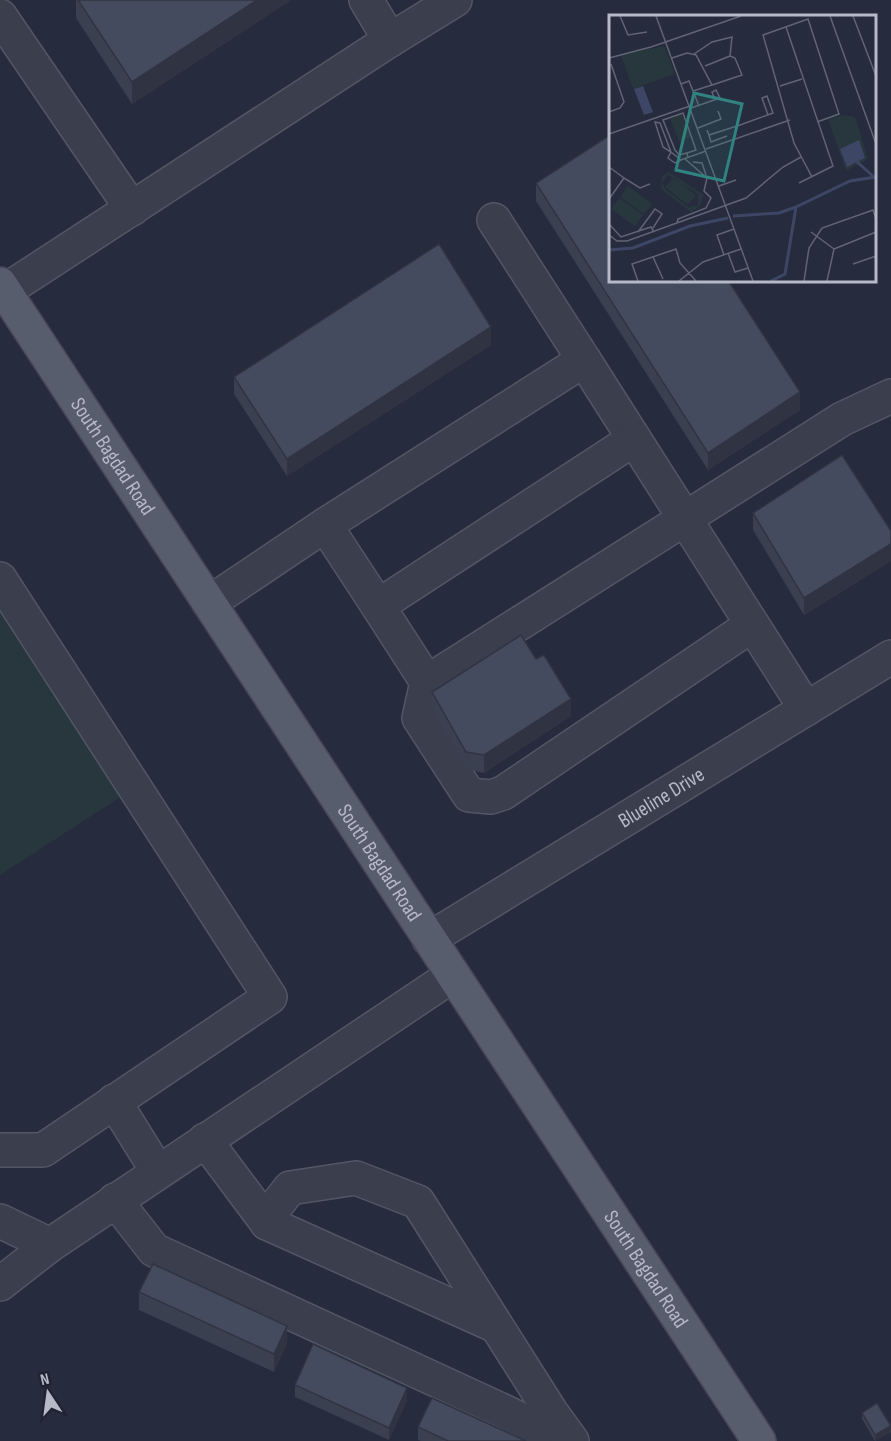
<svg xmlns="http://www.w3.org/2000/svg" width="891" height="1441" font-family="'Sofia Sans Condensed',sans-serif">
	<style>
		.pitch { fill: #28373e }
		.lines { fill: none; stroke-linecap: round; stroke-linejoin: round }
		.minor-casing { stroke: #525665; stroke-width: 36 }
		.major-casing { stroke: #434756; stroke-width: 36 }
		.minor { stroke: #3a3e4d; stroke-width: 33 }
		.major { stroke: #585d6d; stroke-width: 33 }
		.wall { fill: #3b4051 }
		.shaded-wall { fill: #303442 }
		.building { fill: #454b5e; stroke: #303442; stroke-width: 1.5 }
		.labels { text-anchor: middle; stroke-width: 4.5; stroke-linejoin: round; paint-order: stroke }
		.street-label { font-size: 21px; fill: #b6b9c8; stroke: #1f2332 }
		.inset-river { fill: none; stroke: #3d4664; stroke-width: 3 }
		.inset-road { fill: none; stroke: #606475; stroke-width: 1.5 }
		.view { fill: #308380; fill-opacity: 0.15; stroke: #308380; stroke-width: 3 }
		.inset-edge { fill: none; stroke: #b6b9c8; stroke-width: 3 }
	</style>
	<rect width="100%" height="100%" fill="#262b3d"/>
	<polygon class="pitch" points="0,603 125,794 0,875"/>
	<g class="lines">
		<defs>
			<g id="minor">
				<polyline points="366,0 390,40"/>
				<polyline points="0,16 132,209"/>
				<polyline points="5,291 390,40 455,0"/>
				<polyline points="584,360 806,709"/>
				<polyline points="325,525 378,606 634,439"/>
				<polyline points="0,579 270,997 43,1150 0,1150"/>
				<polyline points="209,603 325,525 584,360 494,220"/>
				<polyline points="378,606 427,682 842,419 891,396"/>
				<polyline points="427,682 419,718 469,795 491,797 503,793 752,625"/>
				<path id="s1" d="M429,939L891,657"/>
				<polyline points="114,1101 158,1172"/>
				<polyline points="205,1140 267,1223 496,1326"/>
				<polyline points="115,1200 154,1250 499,1409 564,1441"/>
				<polyline points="0,1221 50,1245 453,975"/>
				<polyline points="267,1223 268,1216 290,1188 356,1178 418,1202 551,1412 572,1441"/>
				<polyline points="0,1284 50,1245"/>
			</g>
			<g id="major">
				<path id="s2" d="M0,284L759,1441"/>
			</g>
		</defs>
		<use href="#minor" class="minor-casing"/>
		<use href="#major" class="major-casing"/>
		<use href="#minor" class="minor"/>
		<use href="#major" class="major"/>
	</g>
	<g class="wall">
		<polygon points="76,0 291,0 132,104 76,18"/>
		<polygon points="536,183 800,410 708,470 536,201"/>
		<polygon points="491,345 287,476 234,394 234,377"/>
		<polygon points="753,513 891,531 891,561 804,615 753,530"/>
		<polygon points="432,692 571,716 484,773 466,769 432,710"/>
		<polygon points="139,1292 287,1343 274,1372 139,1310"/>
		<polygon points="295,1385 407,1400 389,1440 295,1397"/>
		<polygon points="862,1413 891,1432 875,1441 862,1419"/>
		<polygon points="418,1427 526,1441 421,1441 418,1440"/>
	</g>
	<g class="shaded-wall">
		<polygon points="257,0 291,0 132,104 132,82"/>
		<polygon points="491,327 491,345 287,476 287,459"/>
		<polygon points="800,392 800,410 708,470 708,453"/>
		<polygon points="891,544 891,561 804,615 804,598"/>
		<polygon points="571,699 571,716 484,773 484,755"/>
		<polygon points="287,1326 287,1343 274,1372 274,1354"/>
		<polygon points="407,1388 407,1400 389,1440 389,1428"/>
		<polygon points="891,1426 891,1432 875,1441 875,1435"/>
	</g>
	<g class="building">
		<polygon points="78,0 257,0 132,82"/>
		<polygon points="610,135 610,280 728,280 800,392 708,453 536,183"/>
		<polygon points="439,244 491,327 287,459 234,377"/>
		<polygon points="842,455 891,531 891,544 804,598 753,513"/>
		<polygon points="521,635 536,659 544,655 571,699 484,755 466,752 432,692"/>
		<polygon points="153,1264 287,1326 274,1354 139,1292"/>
		<polygon points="313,1344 407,1388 389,1428 295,1385"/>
		<polygon points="432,1398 526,1441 448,1441 418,1427"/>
		<polygon points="877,1403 891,1426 875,1435 862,1413"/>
	</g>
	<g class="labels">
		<g class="street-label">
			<text dy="7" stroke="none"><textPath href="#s2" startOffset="206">South Bagdad Road</textPath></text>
			<text dy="7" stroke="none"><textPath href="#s1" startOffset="272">Blueline Drive</textPath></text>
			<text dy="7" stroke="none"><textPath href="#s2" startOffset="692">South Bagdad Road</textPath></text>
			<text dy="7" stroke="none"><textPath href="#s2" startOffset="1178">South Bagdad Road</textPath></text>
		</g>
	</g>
	<g transform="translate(609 15)">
		<rect width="267" height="267" fill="#262b3d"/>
		<path d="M55,31L66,59L24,74L12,40ZM234,100L246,102L259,144L237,156L219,104Z" fill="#28373e"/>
		<path d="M73,99L82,122L70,126L61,104ZM60,157L95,180L91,191L82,197L52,174L53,161ZM59,160L89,179V190L79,192L56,174L53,168ZM64,162L87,180L79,190L56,172ZM19,171L43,189L35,199L11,182ZM10,183L34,200L26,211L2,194Z" fill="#28373e" fill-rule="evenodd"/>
		<path d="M34,71L44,97L35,100L25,74ZM250,125L256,143L238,152L231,134Z" fill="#3d4664"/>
		<path class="inset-river" d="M247,146L265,162M187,192L241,166L267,162M124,201L170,198L187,192M0,235L24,233L81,211L119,203M162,266L176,259L187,192"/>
		<path class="inset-road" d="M11,1L19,20L38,17M47,1L144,266M221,1L267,129M244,1L267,61M177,12L224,151L190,168M0,43L42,32L132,1M63,43L78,38L87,40L103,70L133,60L126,43L121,41L123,22L103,27L85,39M96,51L121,41M72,69L80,66L90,91M171,71L193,64M84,76L103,70M82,93L111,83L107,75L103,77L106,85M0,97L11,93L15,87L2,49M89,113L112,104L109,96M98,115L100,120L131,110L164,98L158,81L153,83L159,100M0,119L81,91M100,120L102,127L118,121M97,134L181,105M78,138L70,140L66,135L54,105L74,98L87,135L78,138L79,143M72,145L66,148L59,143L62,137L54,132L46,107L51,108L62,137L72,145L97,136M84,147L93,148L97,160M0,152L15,163M203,162L185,128L154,20L199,4L230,99L208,107M110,171L127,165M0,184L15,163L31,173L41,169M68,208L69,204L97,193L102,183L95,176L98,163L76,144M0,209L12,222L42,212L45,217M29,217L46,194L53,199L44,213M202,217L225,234M0,220L8,226H18L137,183L174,152L192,142M225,234L267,217M119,238L126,257L139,253M115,240L108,220L125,214M44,242L54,264M244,249L267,241M29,266L23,249L67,234L71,248L87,266M70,266L94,247L132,234M195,266L200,233L213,213L264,195L267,204M218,266L225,234"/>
		<path class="view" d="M85,78L133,89L115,166L67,155Z"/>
		<rect width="267" height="267" class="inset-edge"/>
	</g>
	<g transform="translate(48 1393) rotate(347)" stroke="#1f2332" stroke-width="4.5" paint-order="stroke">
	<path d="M0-4.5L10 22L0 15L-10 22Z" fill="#b6b9c8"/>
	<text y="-9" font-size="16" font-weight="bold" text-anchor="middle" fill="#b6b9c8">N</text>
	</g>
</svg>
